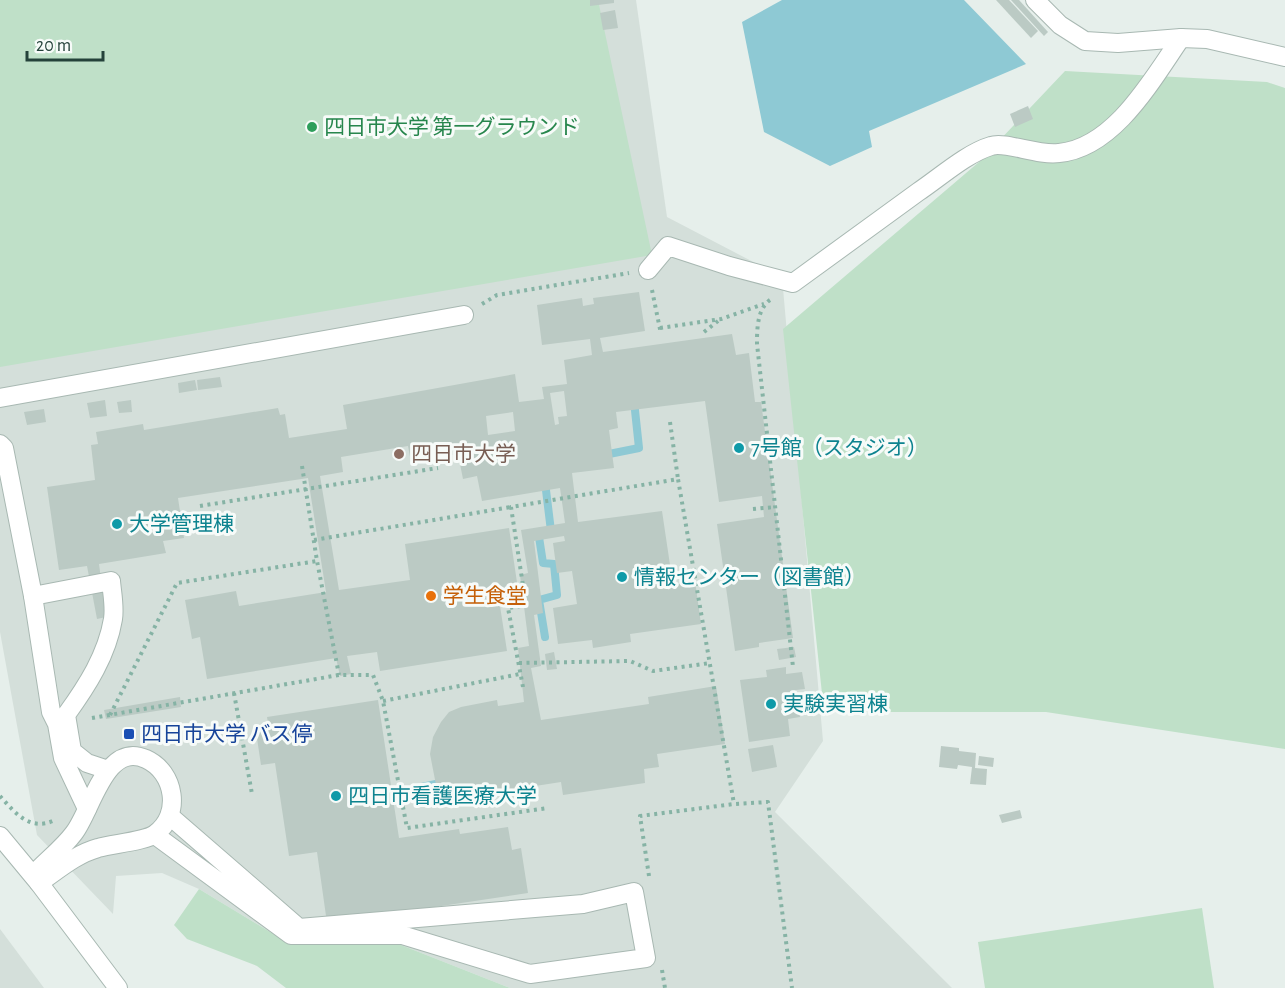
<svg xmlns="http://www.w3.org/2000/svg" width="1285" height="988" font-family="'Alegreya Sans','Noto Sans JP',sans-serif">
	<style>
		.built { fill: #d4dfda }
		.green { fill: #bfe0c8 }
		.water { fill: #8ec9d4 }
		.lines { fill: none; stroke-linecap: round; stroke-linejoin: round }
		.stream { stroke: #8ec9d4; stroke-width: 8 }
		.building { fill: #bbcac4; fill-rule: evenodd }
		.minor-casing { stroke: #a8b8b2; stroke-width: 20 }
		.path { stroke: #86b3a5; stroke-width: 4; stroke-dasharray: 3 4.5; stroke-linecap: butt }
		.minor { stroke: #fff; stroke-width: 18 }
		.leisure-dot { fill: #2e9e5b; stroke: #f7fbf9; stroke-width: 2 }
		.culture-dot { fill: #0f9aa8; stroke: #f7fbf9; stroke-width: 2 }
		.education-dot { fill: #8d6e63; stroke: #f7fbf9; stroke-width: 2 }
		.food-dot { fill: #e8710a; stroke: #f7fbf9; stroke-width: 2 }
		.transit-dot { fill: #1a4fb4; stroke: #f7fbf9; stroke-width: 2 }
		.labels { text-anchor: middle; stroke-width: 6; stroke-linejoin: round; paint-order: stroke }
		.leisure-label { font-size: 21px; fill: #27864d; stroke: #f7fbf9; text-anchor: start }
		.culture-label { font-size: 21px; fill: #0d838f; stroke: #f7fbf9; text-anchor: start }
		.education-label { font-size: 21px; fill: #785e54; stroke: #f7fbf9; text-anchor: start }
		.food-label { font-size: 21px; fill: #c56008; stroke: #f7fbf9; text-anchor: start }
		.transit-label { font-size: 21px; fill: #164399; stroke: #f7fbf9; text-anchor: start }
	</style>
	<rect width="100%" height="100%" fill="#e6efeb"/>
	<g class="built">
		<polygon points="0,0 636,0 667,217 782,277 823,741 775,812 952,988 510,988 401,945 290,944 199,889 162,873 116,876 113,914 37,835 0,632"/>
		<polygon points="0,929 44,988 0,988"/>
	</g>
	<g class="green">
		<polygon points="0,0 598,0 652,255 0,367"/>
		<polygon points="1065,71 1267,82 1285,88 1285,749 1046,712 824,712 783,329 979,162"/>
		<polygon points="199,889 290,944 401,945 510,988 286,988 257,966 187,939 174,925"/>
		<polygon points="1202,908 1214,988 985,988 978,942"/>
	</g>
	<g class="water">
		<polygon points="782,0 964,0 1026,64 869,131 872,147 830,166 764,132 742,22"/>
		<polygon points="449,777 452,796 424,800 421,783"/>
	</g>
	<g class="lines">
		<g class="stream">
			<polyline points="604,455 639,448 634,401"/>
			<polyline points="545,482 551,531 539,537 543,563 554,564 557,595 539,600 545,637"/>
		</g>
	</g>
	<g class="building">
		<polygon points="590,0 614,0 614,3 590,6"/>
		<polygon points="996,0 1009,0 1038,31 1031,38"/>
		<polygon points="1011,0 1019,0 1048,32 1044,36"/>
		<polygon points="615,10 618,28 603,30 600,13"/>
		<polygon points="1028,106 1033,119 1015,127 1010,114"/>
		<path d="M639,292L645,331L600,338L603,352L732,334L736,355L749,353L755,402H761L793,638L759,643V647L735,651L717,524L764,517L762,496L719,502L705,401L616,412L618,428L609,430L614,468L572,473L578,522L662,511L673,585L695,581L701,624L630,634L631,642L593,648L592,640L558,644L553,608L577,604L572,571L557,573L553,543L565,541L564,536L534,541L543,613L534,615L541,666L531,668L541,720L649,704L648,697L716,686L725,744L657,754L659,767L644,769L645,783L563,795L561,782L464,797L462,784L437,790L430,754L433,737L441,722L449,712L461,707L497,700L498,706L524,702L518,648L529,646L520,575L528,573L521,530L565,523L560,488L482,501L477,476L463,479L458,454L411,462L408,446L341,457L343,472L320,476L339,590L410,580L405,544L509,528L520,603L500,606L507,651L380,671L377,652L347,656L351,674L340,676L336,658L207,679L200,637L192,639L185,600L236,591L239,606L326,592L308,478L178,498L184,538L163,541L166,553L99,564L106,617L97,619L87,566L59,570L47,487L95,480L91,445L98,444L96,432L143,424L144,430L278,408L280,415L285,414L289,438L347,429L343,405L515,374L519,402L544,399L542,387L567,384L564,360L592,355L590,339L542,345L537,305L582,298L583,306L594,304L593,298ZM564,391L567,416L558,417L559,424L555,425L550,393ZM513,412L515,431L488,435L486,416Z"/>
		<polygon points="220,377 222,387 198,390 197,380"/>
		<polygon points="195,380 197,390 179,393 178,383"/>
		<polygon points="105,400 107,416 90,418 87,403"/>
		<polygon points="131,400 132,412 119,413 117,402"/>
		<polygon points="44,409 46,422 27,425 24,412"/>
		<polygon points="794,647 796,657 779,660 777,649"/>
		<polygon points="554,652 557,669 547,670 545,654"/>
		<polygon points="786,667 786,674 802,672 805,689 796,690 800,717 788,719 790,736 749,742 740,680 767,677 766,670"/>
		<polygon points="180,697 181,707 106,719 104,710"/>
		<polygon points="378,700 399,838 459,829 460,834 508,827 512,850 521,848 528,893 327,923 317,852 289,856 275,763 261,765 255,725 268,723 267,717"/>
		<polygon points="773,745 777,767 752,772 748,749"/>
		<polygon points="941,746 959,748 959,751 976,753 975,768 987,769 986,785 970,784 972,767 958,765 957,769 939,767"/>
		<polygon points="979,756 994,758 993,767 978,765"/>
		<polygon points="1020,810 1022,818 1002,823 999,815"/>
	</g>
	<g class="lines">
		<defs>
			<g id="minor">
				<polyline points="1035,0 1060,25 1085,41 1118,43 1181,38 1207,39 1285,57"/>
				<path d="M648,270L668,246L729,266L793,283C834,253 876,223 918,192C939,178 967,153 991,146C1005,141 1038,156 1059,153C1114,148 1152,80 1181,38"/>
				<polyline points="0,398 464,315"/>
				<polyline points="0,444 4,448 33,596"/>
				<path d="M87,809L63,758L57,724L51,712L33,596L111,581C112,593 115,607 113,619C107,655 87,686 66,715L72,751L87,763L108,770"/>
				<polyline points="155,835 291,935 402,935 530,974 646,958 634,892 583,904 299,928 171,817"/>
				<polyline points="0,836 39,883 118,988"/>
				<path d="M33,875C46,861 63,848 74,833C92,810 105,741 146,759C175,772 182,815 155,834C146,841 111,844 98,848C76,854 58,870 39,883"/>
			</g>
		</defs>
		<use href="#minor" class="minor-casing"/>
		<g class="path">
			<polyline points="652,290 661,334"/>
			<path d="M770,300C757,309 757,330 757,344L793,667"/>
			<polyline points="482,304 497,295 629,273"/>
			<polyline points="660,328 721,319 764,304"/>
			<polyline points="704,332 718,321"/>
			<polyline points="670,422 678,479"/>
			<polyline points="302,466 317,561 339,675"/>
			<polyline points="200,506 438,468"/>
			<polyline points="753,509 775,507"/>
			<polyline points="314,540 511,507"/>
			<polyline points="519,663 630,661 653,671 710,663"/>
			<polyline points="523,687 508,608 526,605 511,507 678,479 734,804"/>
			<polyline points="234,693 252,794"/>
			<polyline points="383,701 520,674"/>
			<polyline points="110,715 177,583 317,561"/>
			<polyline points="92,718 339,675 373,675 383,701 407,828 548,808"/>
			<path d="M0,796C15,813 30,832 55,820"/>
			<polyline points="649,876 640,816 734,804 768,802 792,988"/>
			<polyline points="662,970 665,988"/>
		</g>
		<use href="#minor" class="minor"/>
	</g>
	<circle class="leisure-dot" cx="312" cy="127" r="6"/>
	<g class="culture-dot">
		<circle cx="739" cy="448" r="6"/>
		<circle cx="117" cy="524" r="6"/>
		<circle cx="622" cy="577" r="6"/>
		<circle cx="771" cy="704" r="6"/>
		<circle cx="336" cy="796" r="6"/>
	</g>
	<circle class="education-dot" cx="399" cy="454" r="6"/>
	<circle class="food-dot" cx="431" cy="596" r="6"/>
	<rect class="transit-dot" x="123" y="728" width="12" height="12" rx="3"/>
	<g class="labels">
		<g class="leisure-label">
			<text x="324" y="134">四日市大学 第一グラウンド</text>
		</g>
		<g class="culture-label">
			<text x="751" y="455">7号館（スタジオ）</text>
			<text x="129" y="531">大学管理棟</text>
			<text x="634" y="584">情報センター（図書館）</text>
			<text x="783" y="711">実験実習棟</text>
			<text x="348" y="803">四日市看護医療大学</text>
		</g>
		<g class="education-label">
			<text x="411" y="461">四日市大学</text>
		</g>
		<g class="food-label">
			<text x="443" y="603">学生食堂</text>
		</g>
		<g class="transit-label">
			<text x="141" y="741">四日市大学 バス停</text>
		</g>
	</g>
	<path d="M27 51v9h76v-9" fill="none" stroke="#24423a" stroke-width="3"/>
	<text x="36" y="51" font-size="18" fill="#24423a" stroke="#f7fbf9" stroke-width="4.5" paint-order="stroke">20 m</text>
</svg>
